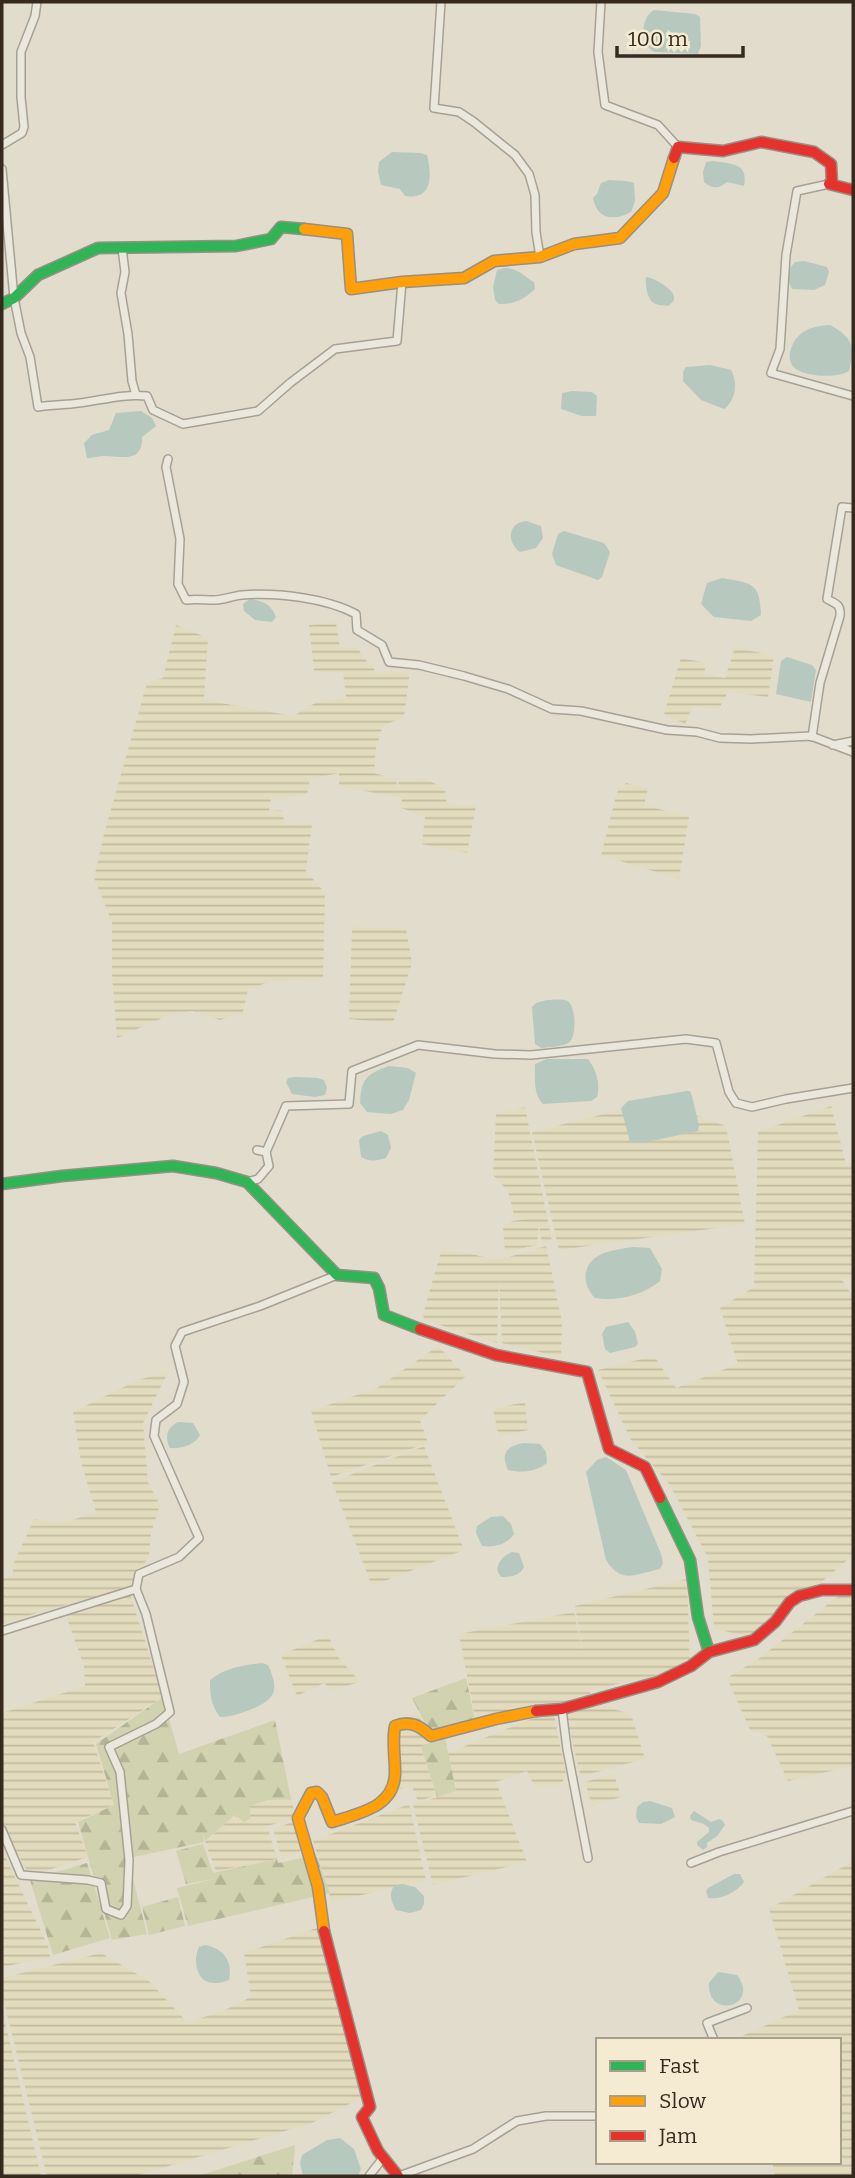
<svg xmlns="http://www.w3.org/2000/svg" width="855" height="2178" font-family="Bitter,serif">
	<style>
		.farmland { fill: url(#farmland-rules) }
		.forest { fill: url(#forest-firs) }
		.water { fill: #b7c8be }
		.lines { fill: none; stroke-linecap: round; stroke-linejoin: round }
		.street-casing { stroke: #a7a195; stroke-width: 10 }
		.fast-casing { stroke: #979085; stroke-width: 13 }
		.slow-casing { stroke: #979085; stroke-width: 13 }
		.jam-casing { stroke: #979085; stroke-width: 13 }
		.street { stroke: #eae7dd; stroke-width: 7 }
		.fast { stroke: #30b455; stroke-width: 10 }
		.slow { stroke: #ff9f0a; stroke-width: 10 }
		.jam { stroke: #e5322d; stroke-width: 10 }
	</style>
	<defs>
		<pattern id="farmland-rules" width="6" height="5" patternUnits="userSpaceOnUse" patternTransform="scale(1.75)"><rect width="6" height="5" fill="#e2dbbd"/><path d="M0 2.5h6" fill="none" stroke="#c2bca2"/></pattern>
		<pattern id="forest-firs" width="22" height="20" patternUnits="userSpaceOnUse" patternTransform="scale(1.75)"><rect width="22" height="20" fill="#d1d2af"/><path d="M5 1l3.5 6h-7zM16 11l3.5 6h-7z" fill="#b4b496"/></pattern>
	</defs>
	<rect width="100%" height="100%" fill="#e2dccc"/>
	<g class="farmland">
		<polygon points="336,623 340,647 358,649 368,663 373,663 375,674 410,671 404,717 383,726 376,748 374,773 395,779 400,791 398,782 425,779 440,786 445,791 447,804 476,806 467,853 422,844 425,816 401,808 402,798 339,786 339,773 310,779 307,795 271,799 269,811 282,810 285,825 312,824 306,871 325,893 323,978 268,982 248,990 243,1012 220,1020 192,1011 171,1014 117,1038 112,976 112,922 94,878 104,834 147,683 163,678 176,625 208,638 204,700 293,716 317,702 346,698 343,673 314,671 309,625"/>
		<polygon points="735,647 774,656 768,697 728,692 718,710 693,706 685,724 664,714 681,658 706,663 704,674 725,678"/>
		<polygon points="626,783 648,789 644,805 689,817 679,879 601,855 617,792"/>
		<polygon points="352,927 406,929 412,963 393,1023 349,1019"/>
		<polygon points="684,1094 689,1113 726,1126 745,1224 559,1250 532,1132"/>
		<polygon points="831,1106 846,1164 853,1164 853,1276 842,1280 853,1297 853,1555 755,1639 714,1628 708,1558 670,1485 631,1440 598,1370 654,1356 676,1388 738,1364 720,1308 754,1287 758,1132"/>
		<polygon points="525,1107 552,1241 542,1244 539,1224 537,1245 505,1252 503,1227 512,1221 528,1219 515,1218 508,1191 493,1175 496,1114"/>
		<polygon points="546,1246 562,1321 561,1357 502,1343 499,1277 497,1343 424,1320 423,1314 442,1248 499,1260"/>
		<polygon points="438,1346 466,1376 420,1420 428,1443 331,1477 311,1411 377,1388"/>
		<polygon points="168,1372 143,1423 148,1482 160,1505 151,1533 149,1556 128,1588 163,1697 93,1742 114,1805 75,1822 88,1857 30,1876 2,1825 2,1713 85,1686 84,1666 65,1613 120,1590 2,1623 2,1579 14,1575 12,1567 34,1519 63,1523 96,1512 81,1462 73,1412 138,1380"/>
		<polygon points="525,1402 528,1430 499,1437 493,1409"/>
		<polygon points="424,1446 464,1550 372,1586 332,1482"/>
		<polygon points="687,1579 690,1668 590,1690 591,1699 476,1722 459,1634 574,1612 583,1652 575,1606"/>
		<polygon points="847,1589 853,1602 853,1766 788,1781 767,1736 751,1732 727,1678 761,1657"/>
		<polygon points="328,1635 338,1657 360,1682 331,1690 324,1683 297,1696 281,1655"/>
		<polygon points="599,1705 631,1714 645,1759 582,1776 580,1774 566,1715"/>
		<polygon points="553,1710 566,1775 559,1787 535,1787 527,1771 496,1782 527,1862 433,1885 413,1805 456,1791 448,1753"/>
		<polygon points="417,1713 433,1742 421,1747 436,1795 418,1802 412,1786 400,1789 388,1727"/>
		<polygon points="614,1774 621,1797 592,1806 585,1782"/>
		<polygon points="291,1799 296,1818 267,1826 277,1859 216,1871 205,1842 226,1823 249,1806 268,1800"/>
		<polygon points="409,1804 426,1880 332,1902 313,1841"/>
		<polygon points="296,1820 305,1849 282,1859 273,1830"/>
		<polygon points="2,1850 48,1946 50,1957 2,1967"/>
		<polygon points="853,1861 853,2176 775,2176 772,2162 839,2162 839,2040 743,2040 742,2036 799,2010 769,1909"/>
		<polygon points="317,1928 365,2096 312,2123 135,2176 47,2176 2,1994 2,1978 101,1953 149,1981 187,2022 221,2012 251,1997 244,1953"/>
		<polygon points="2,2009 41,2176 2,2176"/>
	</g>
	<g class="forest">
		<polygon points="466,1678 475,1720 429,1731 412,1698"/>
		<polygon points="163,1697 179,1754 275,1720 291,1799 268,1800 249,1806 251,1818 244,1822 235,1815 205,1841 202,1832 204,1842 129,1858 124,1844 147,1934 112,1940 78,1822 114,1805 96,1744"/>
		<polygon points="445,1738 456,1791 437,1797 421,1746"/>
		<polygon points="203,1844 213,1873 277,1859 278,1863 316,1855 330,1893 188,1926 177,1888 214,1879 186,1884 176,1851"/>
		<polygon points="87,1863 110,1938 53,1955 30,1880"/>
		<polygon points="178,1897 185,1926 149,1935 142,1907"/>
		<polygon points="295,2145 292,2176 198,2176"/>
	</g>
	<g class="water">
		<path d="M654,10L695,14L700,17L701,46L698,54L655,52C639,46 640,18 654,10Z"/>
		<path d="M392,152L421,153L427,155C432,176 433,200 405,196L400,189L381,185L378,171L379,162Z"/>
		<path d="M713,161C730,164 749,162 744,186L727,182C719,189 712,189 704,182L703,172L706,162Z"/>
		<path d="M609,180L626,181L634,183L635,201L631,212C614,221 597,220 593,198L597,194L601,183Z"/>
		<path d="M804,261L827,267L829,272L825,285L814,290L792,289C786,278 787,271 795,262Z"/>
		<path d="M504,268C518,268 523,276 534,282L535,289C525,299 513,305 499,304L495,300L493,287L497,270Z"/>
		<path d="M646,277C653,277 673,289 674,296C675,302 671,303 668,306C664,305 659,306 656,304C647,301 645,284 646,277Z"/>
		<path d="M830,325C853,337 855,347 849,371C838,379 799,377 792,365C789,359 789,354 791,349C797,330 813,326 830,325Z"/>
		<path d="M710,365L731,370C738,383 736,400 724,409L701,400L683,381V372L686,367Z"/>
		<polygon points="572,391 592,392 597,396 596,416 582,416 561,409 562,393"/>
		<path d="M141,411L152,418L156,426L142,437C143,464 120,456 104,456C98,456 94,458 87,458L84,443L92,435L109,430L116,413Z"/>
		<path d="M526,521L541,526L543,538L536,548L520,552C507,543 507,523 526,521Z"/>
		<polygon points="564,531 604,543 610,552 602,577 598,580 556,565 552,554 558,534"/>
		<path d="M722,578C751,583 760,582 761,615L751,621L714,617L701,604L707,583Z"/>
		<path d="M250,599C263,601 271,604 276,617L272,622L255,620L244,611L243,604Z"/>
		<polygon points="787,657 812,665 816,670 811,702 776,694 781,661"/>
		<path d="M547,1000C553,1000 564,998 569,1002C576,1009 577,1039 568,1043C561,1047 549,1047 541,1048L535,1044L532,1007L536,1003Z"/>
		<path d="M547,1059H588C596,1070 601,1083 597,1097L591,1101L543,1104C533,1093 535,1078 535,1064Z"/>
		<path d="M389,1066L408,1068L416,1073L409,1100L403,1110L391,1114L367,1112L360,1103C361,1078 367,1074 389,1066Z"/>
		<polygon points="295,1077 317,1078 324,1080 327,1088 325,1095 315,1097 292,1094 286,1082 288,1078"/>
		<polygon points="687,1091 690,1091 692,1096 699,1126 698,1131 642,1143 630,1142 621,1108 628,1101"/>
		<path d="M381,1131L388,1135L391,1148L386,1158C376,1161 370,1162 361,1157L359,1140L363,1136Z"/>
		<path d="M633,1247L650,1248L662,1269L660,1281C644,1295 615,1302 595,1298C588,1291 584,1281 586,1272C591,1251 616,1250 633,1247Z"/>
		<polygon points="628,1322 635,1332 638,1344 635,1347 610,1353 605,1349 602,1334 606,1327"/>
		<path d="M179,1422L193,1423L200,1435C195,1445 181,1449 170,1448C164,1438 167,1426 179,1422Z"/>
		<path d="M524,1443L540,1444L546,1452L547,1463C536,1472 521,1473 508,1470C500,1452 507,1446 524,1443Z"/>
		<path d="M606,1457L626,1470L661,1554L663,1563L660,1569C635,1574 622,1585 606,1560L586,1472L597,1460Z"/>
		<path d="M503,1516L511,1524L514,1534C508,1544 494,1548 482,1546L476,1533L477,1526L491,1517Z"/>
		<path d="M512,1552L519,1553L524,1567C520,1576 510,1577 501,1577L497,1570C499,1560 503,1556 512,1552Z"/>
		<path d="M262,1663L268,1665C279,1689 277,1699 252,1709C241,1713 232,1717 220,1717C211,1705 210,1695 210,1680C224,1668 243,1665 262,1663Z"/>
		<polygon points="650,1801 672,1808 675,1817 661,1824 639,1823 636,1817 637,1807 643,1802"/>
		<polygon points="694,1811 711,1822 719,1819 722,1820 725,1825 717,1836 707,1843 707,1847 703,1850 697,1845 697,1842 709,1832 709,1828 704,1824 691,1820 690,1816"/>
		<path d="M734,1874H740L744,1882C737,1892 721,1900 708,1898L706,1891L708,1888Z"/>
		<path d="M402,1884L415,1887L424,1896V1904L421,1910L410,1913L396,1910C392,1902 388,1895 394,1886Z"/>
		<path d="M205,1945C224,1949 233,1961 229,1980C225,1981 221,1983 217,1983C197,1985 192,1962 199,1947Z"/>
		<path d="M718,1972L737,1975C761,2006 707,2021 709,1983Z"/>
		<polygon points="340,2138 354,2149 361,2169 358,2176 303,2176 300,2163 302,2155 327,2140"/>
	</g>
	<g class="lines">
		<defs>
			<g id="street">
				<polyline points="441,2 434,108 459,112 474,122 515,155 529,174 535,195 536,232 540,257"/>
				<polyline points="601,2 598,52 605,105 658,125 678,147"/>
				<polyline points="2,145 22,133 24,127 21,97 21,52 35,16 37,2"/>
				<path d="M2,169L14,298L21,333L30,357L38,407C49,405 60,405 71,404C96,402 122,393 147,396L153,410L183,424L258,411L290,383L335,349L397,341L402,282"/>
				<polyline points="829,184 797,191 786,255 780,349 771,373 853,396"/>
				<polyline points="122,248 125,272 121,293 128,334 132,381 136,395"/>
				<path d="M168,459L166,467L180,539L178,584L186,600C196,599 205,600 214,600C223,600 232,596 242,595C276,592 326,598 356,614L357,630L382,645L389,662L419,665L464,676L508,689L552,709L581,711L667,730L697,732L720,738L751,739L811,736L853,752"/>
				<path d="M812,737L820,683L840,616C841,604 836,604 827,599L842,507L853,508"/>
				<polyline points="833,745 853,741"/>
				<polyline points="266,1152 286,1106 349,1104 352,1071 418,1045 495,1054 531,1055 686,1039 716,1043 729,1092 736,1103 752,1107 786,1099 853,1088"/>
				<polyline points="247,1182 258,1179 269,1166 266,1152 257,1150"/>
				<polyline points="136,1589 139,1574 179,1557 199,1538 154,1436 156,1420 177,1404 184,1382 175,1346 182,1332 260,1306 337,1275"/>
				<polyline points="2,1631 136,1589 146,1614 170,1712 156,1724 109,1747 120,1772 129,1860 127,1906 121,1915 106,1909 101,1883 88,1880 21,1875 2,1830"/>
				<polyline points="562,1709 567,1749 588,1858"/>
				<polyline points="691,1863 719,1852 853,1811"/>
				<polyline points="714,2040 707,2023 747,2008"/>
				<polyline points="369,2176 383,2158"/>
				<polyline points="399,2176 473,2149 517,2121 546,2116 598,2116"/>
			</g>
			<g id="fast">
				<polyline points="2,304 14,298 38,275 98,248 236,246 271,239 281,227 304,229"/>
				<polyline points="2,1184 62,1176 173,1166 216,1173 247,1182 337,1275 374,1278 379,1288 384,1315 420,1329"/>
				<polyline points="660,1498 690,1560 698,1617 709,1652"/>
			</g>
			<g id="slow">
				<polyline points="304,229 347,234 351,289 402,282 464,278 494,261 540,257 574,244 620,238 663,193 674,158"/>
				<path d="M324,1931L318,1887L298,1818L311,1793L317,1792L322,1797L332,1822C360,1813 396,1807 395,1771C395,1755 392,1741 395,1726C410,1720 420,1726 431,1736L496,1719L536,1711"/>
			</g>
			<g id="jam">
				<polyline points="674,158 678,147 723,151 761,142 814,152 831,164 832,183 829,184 853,190"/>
				<polyline points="420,1329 496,1355 587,1372 609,1449 645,1467 660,1498"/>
				<polyline points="536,1711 562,1709 658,1682 691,1666 709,1652 754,1640 775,1622 790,1602 799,1596 822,1590 853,1590"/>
				<polyline points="324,1931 370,2107 362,2117 378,2151 398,2176"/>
			</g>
		</defs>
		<use href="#street" class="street-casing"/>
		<use href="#fast" class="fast-casing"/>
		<use href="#slow" class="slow-casing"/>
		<use href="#jam" class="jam-casing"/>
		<use href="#street" class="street"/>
		<use href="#fast" class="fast"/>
		<use href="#slow" class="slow"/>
		<use href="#jam" class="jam"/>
	</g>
	<rect width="855" height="2178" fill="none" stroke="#362a1e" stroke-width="7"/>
	<rect x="596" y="2038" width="245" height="126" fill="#f4ebd2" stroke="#a89e8a" stroke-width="2"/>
	<rect x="610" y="2061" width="35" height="10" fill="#30b455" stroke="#a89e8a" stroke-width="2"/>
	<text x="659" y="2073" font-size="21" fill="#362a1e">Fast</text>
	<rect x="610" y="2096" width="35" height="10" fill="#ff9f0a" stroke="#a89e8a" stroke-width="2"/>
	<text x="659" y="2108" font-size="21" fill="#362a1e">Slow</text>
	<rect x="610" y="2131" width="35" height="10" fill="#e5322d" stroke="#a89e8a" stroke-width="2"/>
	<text x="659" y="2143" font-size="21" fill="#362a1e">Jam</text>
	<path d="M617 46v10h126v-10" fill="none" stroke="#362a1e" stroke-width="3.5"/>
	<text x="628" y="46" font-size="21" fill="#362a1e" stroke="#f4ebd2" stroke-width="5" paint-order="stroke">100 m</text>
</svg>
